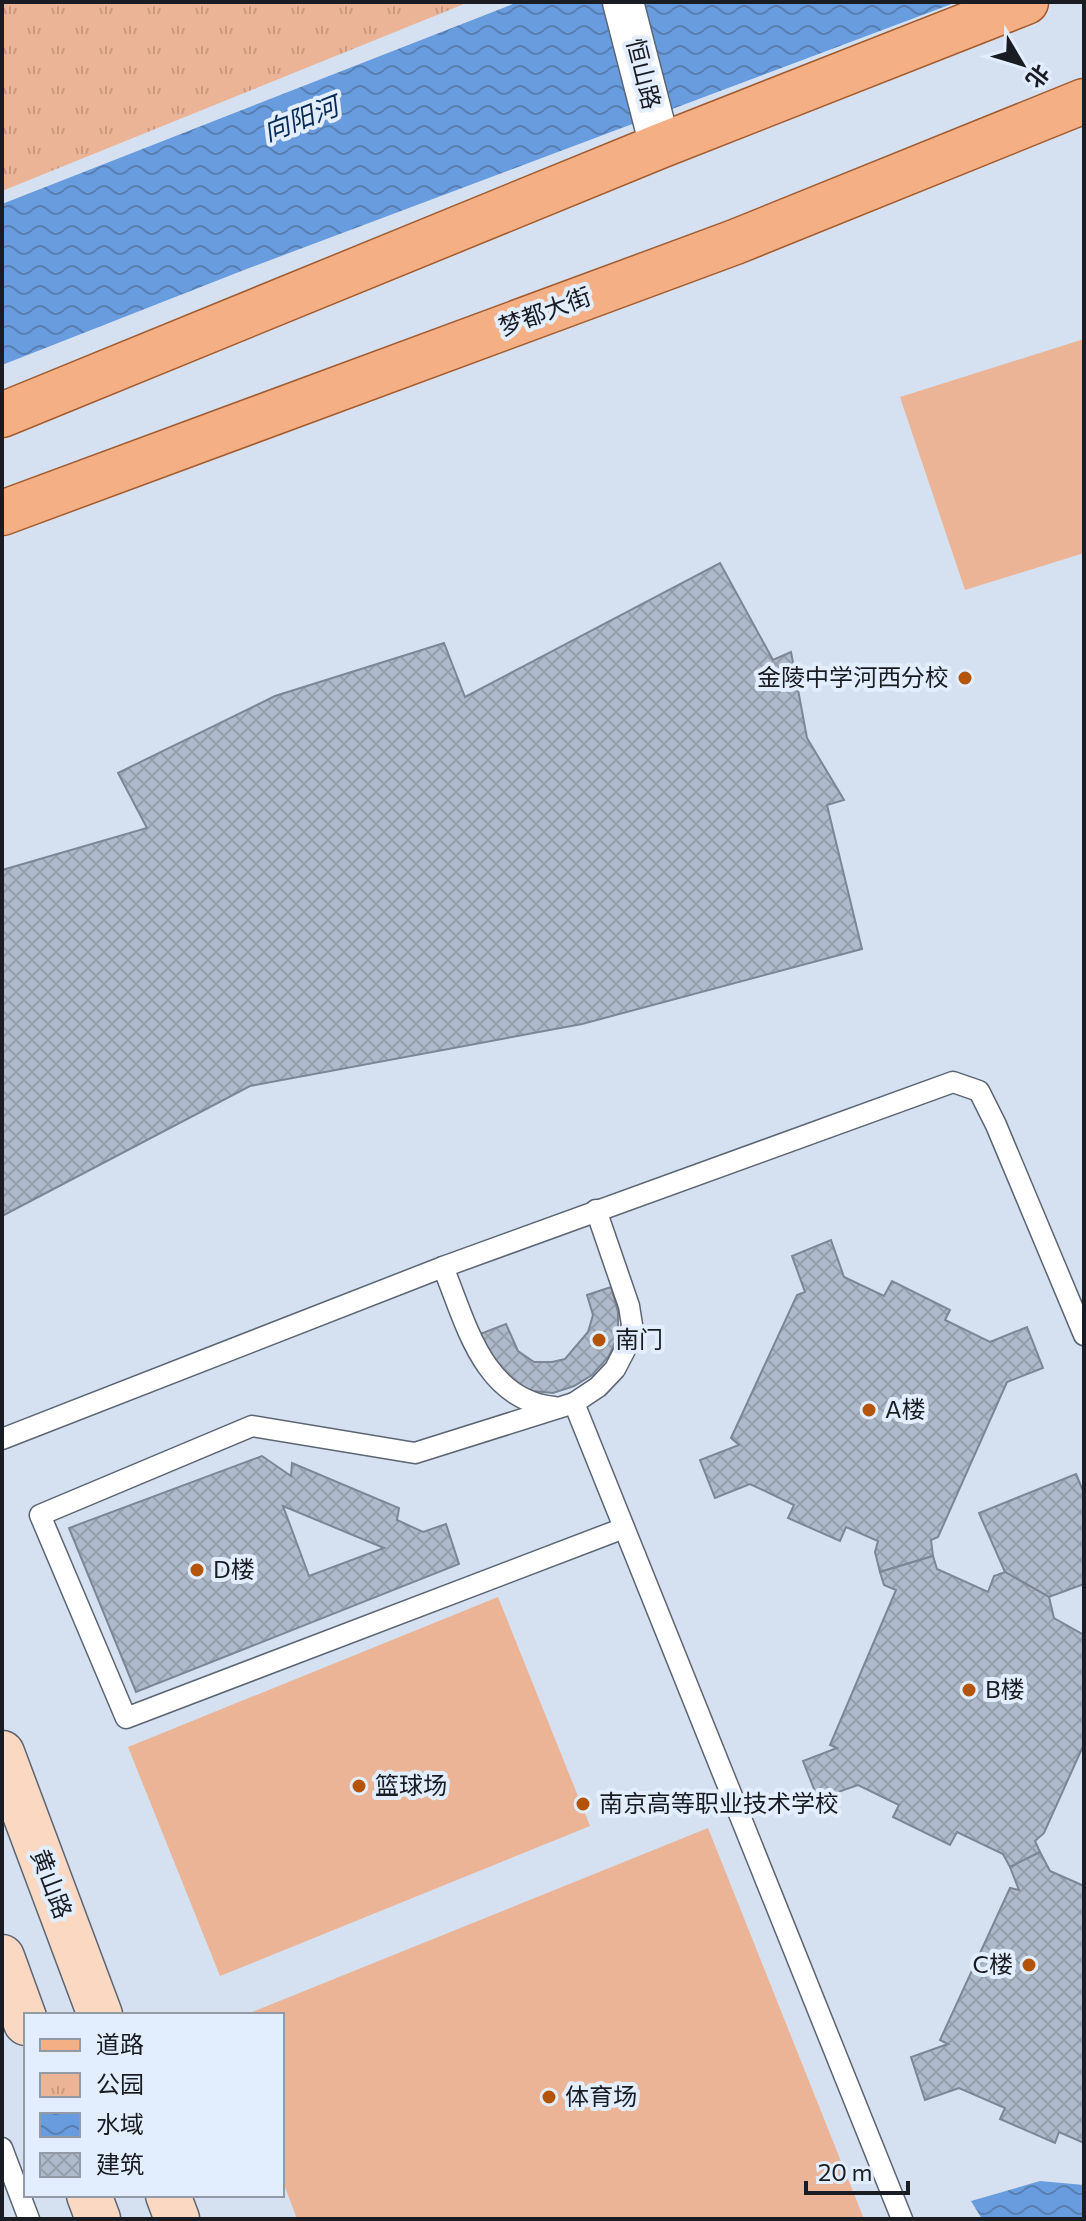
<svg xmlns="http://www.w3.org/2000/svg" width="1086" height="2221" font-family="Commissioner,'Noto Sans SC',sans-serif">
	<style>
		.park { fill: url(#park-tufts) }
		.pitch { fill: #ebb496 }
		.water { fill: url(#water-waves) }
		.building { fill: url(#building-cross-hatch); stroke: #7c8695; stroke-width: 2; fill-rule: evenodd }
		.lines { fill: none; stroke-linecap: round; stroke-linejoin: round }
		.service-casing { stroke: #5b6573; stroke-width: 23 }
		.minor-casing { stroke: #5b6573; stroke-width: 43 }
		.secondary-casing { stroke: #5b6573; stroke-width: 47 }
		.primary-casing { stroke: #a35b2d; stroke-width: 47 }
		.service { stroke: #fff; stroke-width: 20 }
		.minor { stroke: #fff; stroke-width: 40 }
		.secondary { stroke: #fad8c2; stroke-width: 44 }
		.primary { stroke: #f4b084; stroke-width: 44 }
		.poi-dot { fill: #b35408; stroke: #e2eefe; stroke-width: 3 }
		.labels { text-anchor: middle; stroke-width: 8; stroke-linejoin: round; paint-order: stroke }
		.street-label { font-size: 24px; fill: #191d23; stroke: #e2eefe }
		.poi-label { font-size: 24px; fill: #191d23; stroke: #e2eefe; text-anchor: start }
		.water-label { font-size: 26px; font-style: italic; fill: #072b55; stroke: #e2eefe }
	</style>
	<defs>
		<pattern id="park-tufts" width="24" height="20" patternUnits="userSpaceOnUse" patternTransform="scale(2)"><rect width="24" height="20" fill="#ebb496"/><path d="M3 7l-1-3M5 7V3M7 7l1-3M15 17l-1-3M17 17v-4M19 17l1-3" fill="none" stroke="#c99a81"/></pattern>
		<pattern id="water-waves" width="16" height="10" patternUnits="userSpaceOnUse" patternTransform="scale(2)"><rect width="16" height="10" fill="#699cdf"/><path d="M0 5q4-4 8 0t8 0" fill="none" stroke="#567fb4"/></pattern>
		<pattern id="building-cross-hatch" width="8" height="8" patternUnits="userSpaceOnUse" patternTransform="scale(2)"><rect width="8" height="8" fill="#aebac9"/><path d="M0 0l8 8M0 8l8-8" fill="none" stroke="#959fac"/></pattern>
	</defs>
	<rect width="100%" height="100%" fill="#d5e1f1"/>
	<polygon class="park" points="2,2 469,2 2,191"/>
	<g class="pitch">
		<polygon points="1084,339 1084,553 965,590 900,397"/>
		<polygon points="498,1597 590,1826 220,1976 128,1747"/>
		<polygon points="708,1828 864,2219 297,2219 282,2179 282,2015 245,2015"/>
	</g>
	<g class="water">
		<polygon points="518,2 957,2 244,270 2,365 2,204"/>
		<polygon points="1040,2181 1084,2185 1084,2219 982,2219 971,2201"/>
	</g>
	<g class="building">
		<polygon points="720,563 773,660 791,652 807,738 844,800 827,805 862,949 582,1024 250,1086 2,1216 2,870 147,828 118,773 275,696 444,643 465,697"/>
		<polygon points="831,1240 844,1277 884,1296 892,1281 950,1310 945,1320 990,1342 1027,1327 1043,1368 1007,1382 938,1537 931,1540 933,1556 880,1572 875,1552 878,1541 846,1527 840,1541 788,1518 794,1505 750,1484 715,1498 700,1460 739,1445 731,1438 797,1295 805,1292 792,1256"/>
		<polygon points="611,1287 618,1312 618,1335 609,1356 592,1375 574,1386 553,1393 533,1391 515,1385 498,1372 480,1334 506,1324 518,1351 534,1362 552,1362 565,1359 588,1332 593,1315 587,1295"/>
		<path d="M262,1456L291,1476L292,1463L399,1508L397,1520L423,1532L446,1524L459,1564L136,1692L69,1528ZM283,1506L384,1548L309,1576Z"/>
		<polygon points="1076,1474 1084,1493 1084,1584 1049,1597 1005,1572 979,1513"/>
		<polygon points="933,1556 937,1569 988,1592 994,1576 1005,1572 1049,1597 1054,1618 1084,1635 1084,1744 1044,1833 1035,1841 1040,1852 1010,1867 1003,1854 957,1832 950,1845 893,1817 899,1805 858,1785 818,1799 803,1761 837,1748 830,1745 896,1590 884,1585 880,1572"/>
		<polygon points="1040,1852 1050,1871 1084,1886 1084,2143 1059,2132 1055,2143 1000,2119 1005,2108 959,2088 925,2100 911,2057 948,2044 940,2040 1010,1888 1019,1890 1010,1867"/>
	</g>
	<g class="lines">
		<defs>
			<g id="service">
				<polyline points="596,1210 629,1306 632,1325 627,1346 615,1369 598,1387 574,1403 415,1453 252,1426 40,1515 126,1718 624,1528"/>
				<path d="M443,1267C466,1323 483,1400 554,1407"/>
				<polyline points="574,1403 902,2219"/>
				<polyline points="2,1439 443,1267 953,1082 979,1091 996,1125 1084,1335"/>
				<polyline points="2,2148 29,2219"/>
			</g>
			<polyline id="minor" points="623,2 660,146"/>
			<g id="secondary">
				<polyline points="2,1753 100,2015"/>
				<polyline points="2,1957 26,2023"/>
				<polyline points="89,2195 98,2219"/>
				<polyline points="168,2195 177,2219"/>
			</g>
			<g id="primary">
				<polyline points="2,415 660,146 1026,2"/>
				<polyline points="2,513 735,242 1084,101"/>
			</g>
		</defs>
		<use href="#service" class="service-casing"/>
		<use href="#minor" class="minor-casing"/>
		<use href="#secondary" class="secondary-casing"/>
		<use href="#primary" class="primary-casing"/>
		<use href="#service" class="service"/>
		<use href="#minor" class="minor"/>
		<use href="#secondary" class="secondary"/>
		<use href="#primary" class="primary"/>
	</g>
	<g class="poi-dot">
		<circle cx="965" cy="678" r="8"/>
		<circle cx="599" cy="1340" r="8"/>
		<circle cx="869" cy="1410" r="8"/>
		<circle cx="197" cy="1570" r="8"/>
		<circle cx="969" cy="1690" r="8"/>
		<circle cx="359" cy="1786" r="8"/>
		<circle cx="583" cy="1804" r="8"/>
		<circle cx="1029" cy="1965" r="8"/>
		<circle cx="549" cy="2097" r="8"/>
	</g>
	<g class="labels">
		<g class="street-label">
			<text transform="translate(643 74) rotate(76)" y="8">恒山路</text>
			<text transform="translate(545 312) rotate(-20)" y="8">梦都大街</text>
			<text transform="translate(51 1884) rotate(69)" y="8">黄山路</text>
		</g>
		<g class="poi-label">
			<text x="949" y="686" text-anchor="end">金陵中学河西分校</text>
			<text x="615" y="1348">南门</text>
			<text x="885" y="1418">A楼</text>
			<text x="213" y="1578">D楼</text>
			<text x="985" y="1698">B楼</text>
			<text x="375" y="1794">篮球场</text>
			<text x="599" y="1812">南京高等职业技术学校</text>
			<text x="1013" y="1973" text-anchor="end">C楼</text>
			<text x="565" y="2105">体育场</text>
		</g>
		<g class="water-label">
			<text transform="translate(301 119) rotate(-21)" y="9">向阳河</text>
		</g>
	</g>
	<rect width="1086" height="2221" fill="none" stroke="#191d23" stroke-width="8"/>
	<rect x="24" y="2013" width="260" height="184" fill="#e2eefe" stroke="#929aa6" stroke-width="2"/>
	<rect x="40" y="2039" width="40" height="12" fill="#f4b084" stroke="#929aa6" stroke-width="2"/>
	<text x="96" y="2053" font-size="24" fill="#191d23">道路</text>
	<rect x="40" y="2073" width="40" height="24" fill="url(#park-tufts)" stroke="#929aa6" stroke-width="2"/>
	<text x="96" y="2093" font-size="24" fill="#191d23">公园</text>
	<rect x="40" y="2113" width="40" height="24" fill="url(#water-waves)" stroke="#929aa6" stroke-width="2"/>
	<text x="96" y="2133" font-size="24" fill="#191d23">水域</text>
	<rect x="40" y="2153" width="40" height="24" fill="url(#building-cross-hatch)" stroke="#929aa6" stroke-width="2"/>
	<text x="96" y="2173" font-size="24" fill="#191d23">建筑</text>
	<g transform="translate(1022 64) rotate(128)" stroke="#e2eefe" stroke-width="6" paint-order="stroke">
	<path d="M0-6L14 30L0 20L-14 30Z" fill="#191d23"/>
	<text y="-12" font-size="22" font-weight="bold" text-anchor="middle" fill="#191d23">北</text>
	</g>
	<path d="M806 2181v12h102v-12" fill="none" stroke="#191d23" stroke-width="4"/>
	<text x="818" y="2181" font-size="24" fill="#191d23" stroke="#e2eefe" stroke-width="6" paint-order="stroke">20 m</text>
</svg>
